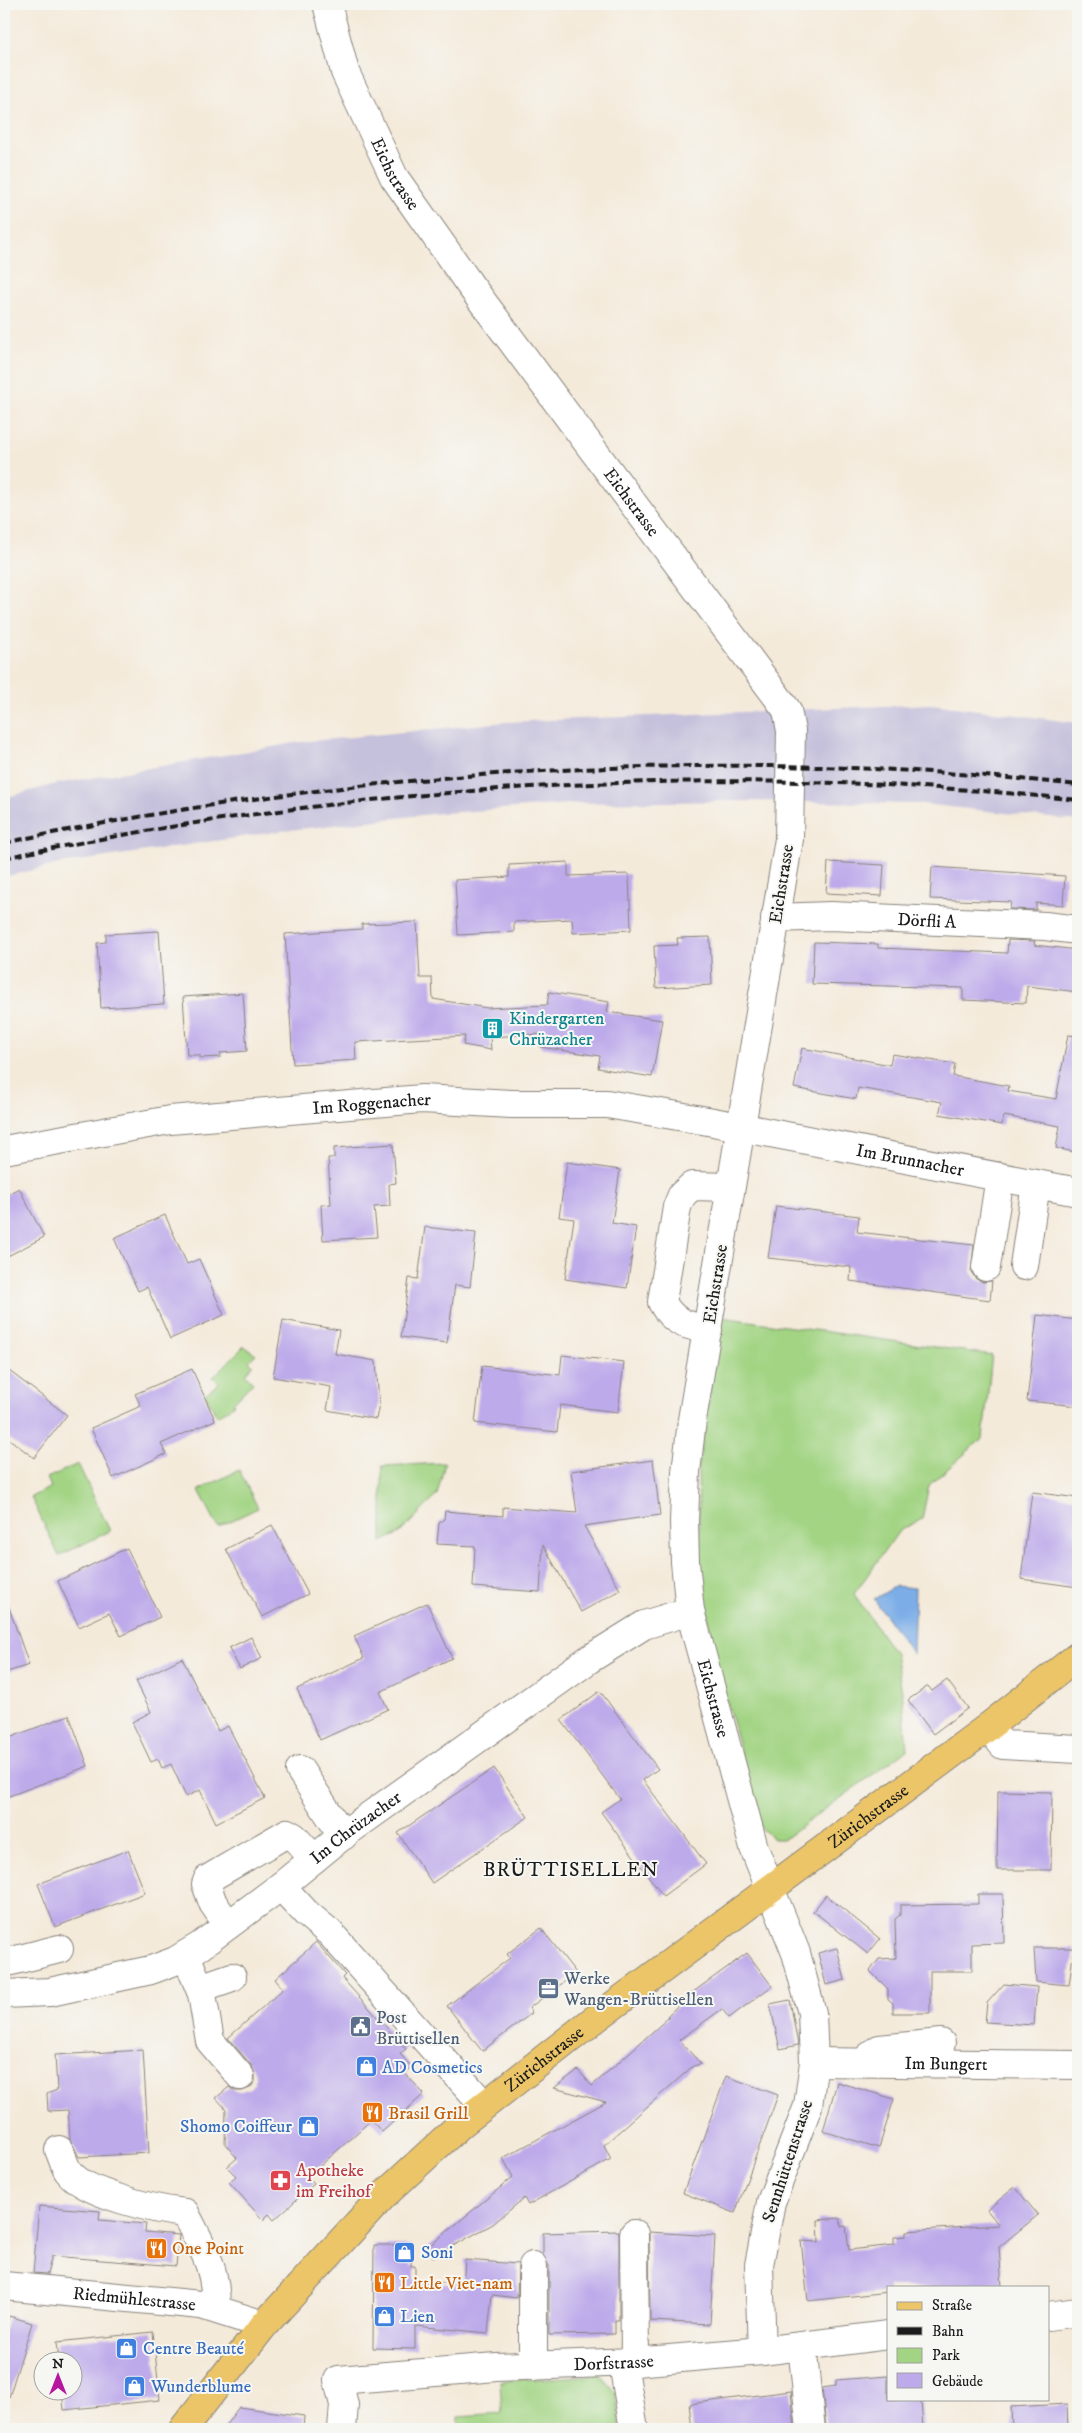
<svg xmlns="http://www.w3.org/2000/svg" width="1082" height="2433" font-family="'IM FELL DW Pica',serif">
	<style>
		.industrial { fill: #c5c0db }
		.green { fill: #a2d483; stroke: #5f7850 }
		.water { fill: #7bade7; stroke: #4c6482 }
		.building { fill: #bdaaea }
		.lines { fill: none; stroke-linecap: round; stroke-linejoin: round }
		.minor-casing { stroke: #88837b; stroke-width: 30 }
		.major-casing { stroke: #88837b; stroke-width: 30 }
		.minor { stroke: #fff; stroke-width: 28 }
		.major { stroke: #ecc569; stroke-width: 28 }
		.rail { stroke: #1c1c1c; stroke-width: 4; stroke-dasharray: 8 4; stroke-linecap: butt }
		.labels { text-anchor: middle; stroke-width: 4; stroke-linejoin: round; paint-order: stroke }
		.street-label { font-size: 18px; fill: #1c1c1c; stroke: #f6f6f2 }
		.culture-label { font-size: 18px; fill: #0d838f; stroke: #f6f6f2; text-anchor: start }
		.service-label { font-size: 18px; fill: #4e5e75; stroke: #f6f6f2; text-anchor: start }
		.shop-label { font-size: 18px; fill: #366cbe; stroke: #f6f6f2; text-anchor: start }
		.food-label { font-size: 18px; fill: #c56008; stroke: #f6f6f2; text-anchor: start }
		.health-label { font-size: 18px; fill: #be3a42; stroke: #f6f6f2; text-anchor: start }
		.quarter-label { font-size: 20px; letter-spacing: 1px; fill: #1c1c1c; stroke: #f6f6f2 }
	</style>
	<rect width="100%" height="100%" fill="#f6f6f2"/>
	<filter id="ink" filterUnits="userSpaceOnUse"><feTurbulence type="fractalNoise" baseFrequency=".02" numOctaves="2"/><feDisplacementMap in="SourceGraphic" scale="10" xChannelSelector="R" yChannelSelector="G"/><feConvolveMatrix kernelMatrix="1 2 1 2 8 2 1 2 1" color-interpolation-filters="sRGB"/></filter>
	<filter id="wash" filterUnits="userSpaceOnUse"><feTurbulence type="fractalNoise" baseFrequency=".0096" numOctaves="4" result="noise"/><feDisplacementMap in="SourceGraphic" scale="20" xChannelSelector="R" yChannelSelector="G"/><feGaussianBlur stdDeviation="1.12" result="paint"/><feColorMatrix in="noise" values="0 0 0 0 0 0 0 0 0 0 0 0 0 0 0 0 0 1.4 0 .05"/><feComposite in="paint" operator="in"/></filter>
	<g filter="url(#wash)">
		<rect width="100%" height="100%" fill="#f4eada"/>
		<polygon class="industrial" points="932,704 1078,723 1078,821 923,804 751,801 581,803 431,814 281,831 59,864 4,877 4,798 56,784 301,742 506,722"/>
		<g class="green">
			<polygon points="721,1317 992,1355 983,1438 929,1485 922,1519 899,1531 854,1594 895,1654 903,1697 907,1750 784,1839 774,1839 761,1828 713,1651 700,1557 698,1470"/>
			<polygon points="244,1346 256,1354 249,1361 253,1365 245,1374 253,1382 233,1403 234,1405 217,1416 205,1394 219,1383 213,1377"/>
			<polygon points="445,1463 437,1495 400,1533 382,1542 382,1466"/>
			<polygon points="78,1464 110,1531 59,1556 31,1497 51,1487 47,1478"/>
			<polygon points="239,1470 258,1508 218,1527 199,1490"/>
			<polygon points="600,2375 615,2392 621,2429 458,2429 459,2416 502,2413 500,2381"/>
		</g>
		<polygon class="water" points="896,1586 915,1588 913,1654 874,1599"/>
		<g id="blocks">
			<g class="building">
				<polygon points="568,862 568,876 629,874 631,930 573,933 572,919 514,922 514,932 458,935 455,880 509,877 509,865"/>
				<polygon points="828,862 884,865 882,896 826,893"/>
				<polygon points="932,867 1065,876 1063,905 1036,903 1036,910 1010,909 1011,902 930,899"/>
				<polygon points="417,922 420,978 432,978 433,999 487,1008 547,1005 549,992 609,1002 607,1012 662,1020 652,1077 598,1068 600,1056 540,1047 542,1034 490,1037 491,1050 463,1045 465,1036 355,1042 356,1060 293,1064 285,934 362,929 362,924"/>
				<polygon points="159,931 164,1004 101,1008 97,943 106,942 106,934"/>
				<polygon points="710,937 712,985 656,988 654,946 678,945 677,938"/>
				<polygon points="1008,940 1035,941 1034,945 1078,950 1078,992 1027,986 1026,1003 963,1000 963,988 812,984 814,942 878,944 878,948 1007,953"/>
				<polygon points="243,993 247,1051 220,1053 221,1057 200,1058 200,1055 187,1055 183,997"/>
				<polygon points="1068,1035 1078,1036 1078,1153 1056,1148 1060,1126 1004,1116 1002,1125 939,1114 942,1102 858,1088 856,1099 794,1088 802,1048 890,1065 892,1054 955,1064 953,1076 1009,1086 1008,1091 1056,1099"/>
				<polygon points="393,1144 396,1183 389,1184 390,1206 374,1207 377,1237 323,1240 321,1205 331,1204 328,1158 334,1158 334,1148"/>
				<polygon points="567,1162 620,1170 612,1223 636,1227 627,1288 565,1279 574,1219 559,1217"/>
				<polygon points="19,1188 44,1237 4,1258 4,1196"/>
				<polygon points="776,1206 859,1216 857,1232 974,1245 971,1272 976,1279 983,1282 992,1281 990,1300 850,1281 851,1267 768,1258"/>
				<polygon points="165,1215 187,1264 199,1259 224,1315 170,1339 147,1287 138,1291 114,1238"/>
				<polygon points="425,1227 476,1233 470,1287 455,1285 447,1343 401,1337 409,1278 418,1279"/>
				<polygon points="1037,1315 1078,1320 1078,1406 1027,1401"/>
				<polygon points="283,1320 339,1330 335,1354 376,1361 379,1404 376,1419 327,1410 331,1387 273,1377"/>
				<polygon points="562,1355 624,1362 618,1412 560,1405 557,1432 475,1423 482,1366 560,1375"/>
				<polygon points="4,1367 67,1415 34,1458 4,1435"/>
				<polygon points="192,1369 215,1420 161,1444 166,1454 113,1478 91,1428 141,1406 135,1394"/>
				<polygon points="653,1460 660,1515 584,1526 620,1590 581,1612 543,1545 540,1592 473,1587 475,1546 437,1544 439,1523 444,1519 445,1511 503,1516 503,1507 577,1513 571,1471"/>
				<polygon points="1032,1492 1078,1498 1078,1587 1021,1579"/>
				<polygon points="272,1525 308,1594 262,1617 226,1549"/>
				<polygon points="127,1548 160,1617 121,1636 109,1613 79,1627 58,1581"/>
				<polygon points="4,1602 7,1602 29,1665 4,1673"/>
				<polygon points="427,1603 452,1658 380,1692 388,1709 320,1740 297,1689 364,1658 354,1636"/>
				<polygon points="251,1637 262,1658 240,1669 229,1648"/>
				<polygon points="182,1658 218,1731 228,1726 265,1798 216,1823 200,1790 186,1797 171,1764 162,1768 158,1759 151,1762 132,1722 151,1712 136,1681"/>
				<polygon points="947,1680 968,1708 933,1734 908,1700 928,1686 932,1691"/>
				<polygon points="600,1691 658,1769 643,1780 706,1864 663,1896 601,1812 620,1799 561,1720"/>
				<polygon points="69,1715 88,1766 4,1798 4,1740"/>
				<polygon points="494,1768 528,1817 432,1883 398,1833"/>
				<polygon points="998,1791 1052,1792 1051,1870 997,1870"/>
				<polygon points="128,1850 145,1893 55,1927 38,1884"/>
				<polygon points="978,1894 1003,1894 1004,1943 972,1944 972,1971 930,1971 930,2013 893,2013 893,2003 888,1999 888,1989 870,1971 879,1959 896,1958 895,1919 900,1915 900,1905 978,1904"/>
				<polygon points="826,1895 880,1939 868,1954 813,1911"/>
				<polygon points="541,1928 576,1973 529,2008 532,2013 482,2051 447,2006 510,1958 507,1954"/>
				<polygon points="316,1942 345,1975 342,1978 406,2049 400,2054 412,2067 405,2073 424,2094 382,2132 371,2120 308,2177 314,2184 274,2220 269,2214 263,2220 229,2182 236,2176 227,2167 237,2158 225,2144 226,2109 216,2098 229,2087 235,2091 242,2091 250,2088 255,2082 255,2074 252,2066 228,2038 283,1989 275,1979"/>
				<polygon points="837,1948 845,1980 826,1985 818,1953"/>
				<polygon points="1034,1948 1074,1948 1069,1985 1036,1982"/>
				<polygon points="747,1953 772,1986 729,2018 722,2009 679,2040 701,2064 693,2066 604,2145 611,2159 528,2205 524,2198 493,2224 433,2257 427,2248 513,2177 503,2158 606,2102 554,2088 578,2070 592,2086 669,2017 667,2016 689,1995"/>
				<polygon points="1004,1984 1037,1987 1034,2025 985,2022 987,2003"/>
				<polygon points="790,2000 798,2045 780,2049 770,2004"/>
				<polygon points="143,2050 149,2153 79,2157 70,2139 68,2110 48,2111 47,2094 57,2090 55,2055"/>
				<polygon points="726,2076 778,2095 735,2213 683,2193"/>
				<polygon points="837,2082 894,2099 879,2148 823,2131"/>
				<polygon points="1015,2187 1038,2215 999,2247 1002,2287 888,2287 888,2292 808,2301 801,2241 819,2242 818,2220 840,2218 841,2227 846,2226 849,2250 894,2245 894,2237 906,2236 906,2231 999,2225 987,2210"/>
				<polygon points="39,2206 100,2211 99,2220 146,2224 145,2232 179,2235 176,2266 52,2256 47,2274 33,2273"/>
				<polygon points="619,2231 619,2320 615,2320 615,2334 549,2335 549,2266 543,2255 543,2233"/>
				<polygon points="649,2232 715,2236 710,2324 650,2321"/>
				<polygon points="374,2245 412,2245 411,2266 415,2266 415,2280 463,2285 465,2260 518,2264 517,2298 492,2295 488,2333 415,2326 415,2349 373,2348"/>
				<polygon points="9,2316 32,2323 9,2397 4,2396 4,2332"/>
				<polygon points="153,2332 160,2400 64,2410 62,2390 72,2390 72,2360 59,2360 57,2342"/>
				<polygon points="888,2376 888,2399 921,2399 923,2429 826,2429 822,2388 836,2386 836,2380"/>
				<polygon points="791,2391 795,2429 692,2429 689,2404"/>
				<polygon points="1067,2404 1068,2429 1012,2429 1011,2407"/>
				<polygon points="239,2407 304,2416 303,2429 223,2429"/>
			</g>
		</g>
	</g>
	<g filter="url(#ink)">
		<use href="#blocks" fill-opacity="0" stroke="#88837b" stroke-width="1"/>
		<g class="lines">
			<defs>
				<g id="minor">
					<path id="s1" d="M327,4L345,72L394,177L470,285L787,710L791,731L789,839L692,1420L686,1472L684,1521L685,1562L690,1611L754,1848L796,1953L812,2013L814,2062L808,2106L771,2202L759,2265L762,2351"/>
					<path id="s2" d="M775,918L831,916L1045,926L1078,930"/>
					<path id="s3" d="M4,1150L170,1120L422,1099L511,1104H607L708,1121L1078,1192"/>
					<polyline points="1024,1266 1036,1184"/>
					<polyline points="986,1267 1000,1177"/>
					<path d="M708,1330C686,1325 673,1323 662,1302L677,1207L682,1195L692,1186L730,1187"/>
					<polyline points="988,1727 1003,1745 1078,1749"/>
					<polyline points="300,1770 343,1836"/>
					<polyline points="281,1886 306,1913 330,1933 484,2105"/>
					<polyline points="228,1925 213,1903 206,1884 208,1879 287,1833 294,1837 314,1859"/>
					<polyline points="186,1955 202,1994 210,2041 240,2076"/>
					<polyline points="4,1963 59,1949"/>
					<polyline points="200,1988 232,1977"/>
					<path id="s4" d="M4,1994L50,1992L151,1970L175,1961L200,1946L281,1886L347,1832L588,1660L644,1625L690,1611"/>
					<polyline points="869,2057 879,2049 941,2043"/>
					<path id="s5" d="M814,2062L1078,2065"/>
					<path d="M59,2150C62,2156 64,2165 68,2171C84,2194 157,2210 185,2213C204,2251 216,2266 216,2309"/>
					<polyline points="634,2234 635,2362"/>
					<polyline points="533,2266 533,2366"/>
					<path id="s6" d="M4,2286L201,2305L264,2325"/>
					<polyline points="1048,2316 1078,2312"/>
					<polyline points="802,2346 811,2429"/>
					<polyline points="623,2363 634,2429"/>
					<path id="s7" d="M342,2429L344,2405L338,2380L496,2367L635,2362L762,2351L888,2335"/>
				</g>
				<g id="major">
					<path id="s8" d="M183,2429L264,2325L383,2196L461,2124L591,2022L988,1727L1078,1656"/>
				</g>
			</defs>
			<use href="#minor" class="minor-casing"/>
			<use href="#major" class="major-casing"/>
			<use href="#minor" class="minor"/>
			<use href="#major" class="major"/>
			<g class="rail">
				<path d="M4,843C351,769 725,745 1078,785"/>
				<path d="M4,858C355,784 721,761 1078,800"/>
			</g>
		</g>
	</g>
	<defs>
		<symbol id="building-square" viewBox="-11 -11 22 22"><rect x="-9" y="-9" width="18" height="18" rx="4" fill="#0f9aa8" stroke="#f6f6f2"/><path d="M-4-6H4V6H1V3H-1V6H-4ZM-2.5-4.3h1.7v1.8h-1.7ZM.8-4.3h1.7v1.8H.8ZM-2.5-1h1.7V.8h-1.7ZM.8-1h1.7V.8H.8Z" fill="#fff"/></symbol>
		<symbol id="office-square" viewBox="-11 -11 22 22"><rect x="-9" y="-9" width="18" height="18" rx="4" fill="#5c6f8a" stroke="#f6f6f2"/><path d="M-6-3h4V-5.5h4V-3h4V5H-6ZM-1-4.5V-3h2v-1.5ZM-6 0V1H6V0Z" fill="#fff"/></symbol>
		<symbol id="civic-square" viewBox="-11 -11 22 22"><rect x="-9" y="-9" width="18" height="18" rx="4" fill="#5c6f8a" stroke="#f6f6f2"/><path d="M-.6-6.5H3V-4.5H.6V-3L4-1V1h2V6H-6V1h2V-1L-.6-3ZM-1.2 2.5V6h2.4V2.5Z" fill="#fff"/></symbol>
		<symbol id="shop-square" viewBox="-11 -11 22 22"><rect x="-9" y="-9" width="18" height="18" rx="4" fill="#3f7fe0" stroke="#f6f6f2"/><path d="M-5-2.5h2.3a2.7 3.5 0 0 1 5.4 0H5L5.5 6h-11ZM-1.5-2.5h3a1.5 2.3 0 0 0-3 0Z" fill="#fff"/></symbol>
		<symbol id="restaurant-square" viewBox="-11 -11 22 22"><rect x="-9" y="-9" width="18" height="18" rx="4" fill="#e8710a" stroke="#f6f6f2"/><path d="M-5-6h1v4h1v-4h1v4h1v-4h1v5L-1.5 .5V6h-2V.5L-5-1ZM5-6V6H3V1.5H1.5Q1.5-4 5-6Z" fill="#fff"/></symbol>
		<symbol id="pharmacy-square" viewBox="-11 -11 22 22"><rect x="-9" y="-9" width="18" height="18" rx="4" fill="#e0444e" stroke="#f6f6f2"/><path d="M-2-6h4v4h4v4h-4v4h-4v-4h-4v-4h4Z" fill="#fff"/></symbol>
	</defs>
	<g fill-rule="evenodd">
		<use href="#building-square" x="480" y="1016" width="25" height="25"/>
		<use href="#office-square" x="536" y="1976" width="25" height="25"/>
		<use href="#civic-square" x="348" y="2014" width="25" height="25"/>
		<use href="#shop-square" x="354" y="2054" width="25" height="25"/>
		<use href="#restaurant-square" x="360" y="2100" width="25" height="25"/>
		<use href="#shop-square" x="296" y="2114" width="25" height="25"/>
		<use href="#pharmacy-square" x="268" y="2168" width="25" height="25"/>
		<use href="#restaurant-square" x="144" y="2236" width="25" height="25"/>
		<use href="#shop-square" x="392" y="2240" width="25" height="25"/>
		<use href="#restaurant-square" x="372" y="2270" width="25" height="25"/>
		<use href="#shop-square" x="372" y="2304" width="25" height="25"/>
		<use href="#shop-square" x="114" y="2336" width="25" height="25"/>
		<use href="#shop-square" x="122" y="2374" width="25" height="25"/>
	</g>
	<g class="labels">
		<g class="street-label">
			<text dy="6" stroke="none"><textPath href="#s1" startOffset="184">Eichstrasse</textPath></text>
			<text dy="6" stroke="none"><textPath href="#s1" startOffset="589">Eichstrasse</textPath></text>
			<text transform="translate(781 884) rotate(-81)" y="6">Eichstrasse</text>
			<text dy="6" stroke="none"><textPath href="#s2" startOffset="152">Dörfli A</textPath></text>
			<text dy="6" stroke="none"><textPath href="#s3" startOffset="371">Im Roggenacher</textPath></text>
			<text dy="6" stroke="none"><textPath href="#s3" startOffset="915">Im Brunnacher</textPath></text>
			<text transform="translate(715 1284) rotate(-81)" y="6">Eichstrasse</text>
			<text dy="6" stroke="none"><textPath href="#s1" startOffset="1849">Eichstrasse</textPath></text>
			<text dy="6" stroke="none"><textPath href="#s8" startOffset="924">Zürichstrasse</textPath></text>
			<text dy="6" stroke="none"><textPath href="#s4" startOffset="400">Im Chrüzacher</textPath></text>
			<text dy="6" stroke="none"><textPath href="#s8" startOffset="519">Zürichstrasse</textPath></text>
			<text dy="6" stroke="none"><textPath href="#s5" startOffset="132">Im Bungert</textPath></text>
			<text transform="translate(787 2161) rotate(-72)" y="6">Sennhüttenstrasse</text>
			<text dy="6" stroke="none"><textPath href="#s6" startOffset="131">Riedmühlestrasse</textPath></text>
			<text dy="6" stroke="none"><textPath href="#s7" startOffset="326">Dorfstrasse</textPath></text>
		</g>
		<g class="culture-label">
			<text x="509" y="1024">Kindergarten<tspan x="509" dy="21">Chrüzacher</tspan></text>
		</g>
		<g class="service-label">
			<text x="564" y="1984">Werke<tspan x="564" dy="21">Wangen-Brüttisellen</tspan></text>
			<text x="376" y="2023">Post<tspan x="376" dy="21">Brüttisellen</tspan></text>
		</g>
		<g class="shop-label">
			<text x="382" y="2073">AD Cosmetics</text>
			<text x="292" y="2132" text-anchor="end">Shomo Coiffeur</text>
			<text x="421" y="2258">Soni</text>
			<text x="400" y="2322">Lien</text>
			<text x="143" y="2354">Centre Beauté</text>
			<text x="151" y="2392">Wunderblume</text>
		</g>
		<g class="food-label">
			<text x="388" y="2119">Brasil Grill</text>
			<text x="172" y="2254">One Point</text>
			<text x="400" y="2289">Little Viet-nam</text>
		</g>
		<g class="health-label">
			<text x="296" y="2176">Apotheke<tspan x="296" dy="21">im Freihof</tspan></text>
		</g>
		<g class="quarter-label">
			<text x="571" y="1876">BRÜTTISELLEN</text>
		</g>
	</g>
	<rect width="1082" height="2433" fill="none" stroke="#f6f6f2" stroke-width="20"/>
	<rect x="887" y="2286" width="162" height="115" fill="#f6f6f2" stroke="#9f9f9c"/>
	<rect x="897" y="2302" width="25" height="8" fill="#ecc569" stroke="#9f9f9c"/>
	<text x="932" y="2310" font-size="15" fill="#1c1c1c">Straße</text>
	<rect x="897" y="2327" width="25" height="8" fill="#1c1c1c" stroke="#9f9f9c"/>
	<text x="932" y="2336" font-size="15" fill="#1c1c1c">Bahn</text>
	<rect x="897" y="2348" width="25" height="15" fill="#a2d483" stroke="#9f9f9c"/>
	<text x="932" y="2360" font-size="15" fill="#1c1c1c">Park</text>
	<rect x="897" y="2373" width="25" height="15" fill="#bdaaea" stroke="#9f9f9c"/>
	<text x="932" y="2386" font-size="15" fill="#1c1c1c">Gebäude</text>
	<g transform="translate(58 2376)"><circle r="24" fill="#f6f6f2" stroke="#9f9f9c"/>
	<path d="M0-4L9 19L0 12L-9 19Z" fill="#b5179e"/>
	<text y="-8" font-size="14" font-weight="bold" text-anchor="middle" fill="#1c1c1c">N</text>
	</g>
</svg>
